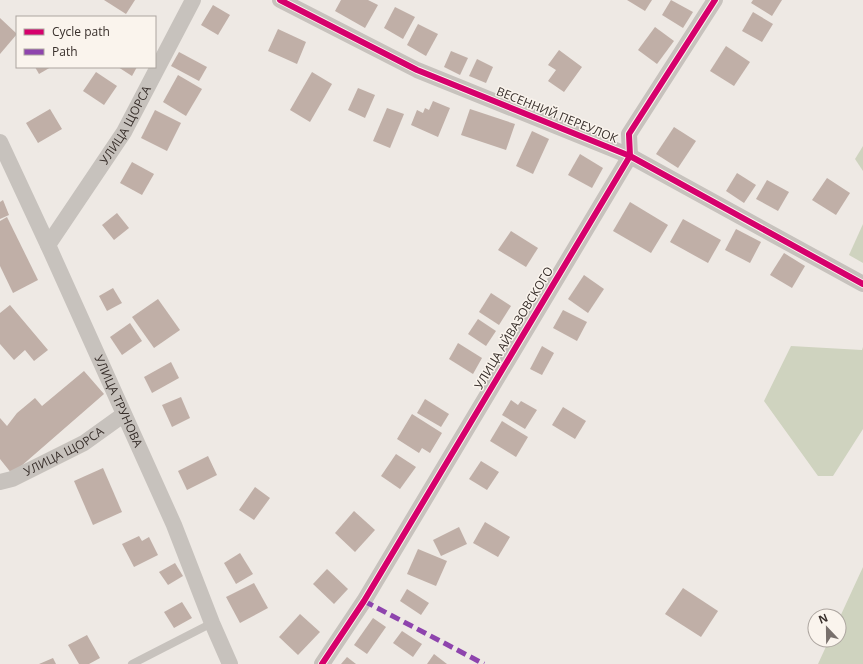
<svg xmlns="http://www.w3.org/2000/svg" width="863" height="664" font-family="'Open Sans',sans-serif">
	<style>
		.green { fill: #cfd3bf }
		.building { fill: #c0afa7 }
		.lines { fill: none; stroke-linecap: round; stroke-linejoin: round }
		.lane { stroke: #c7c2bd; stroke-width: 8 }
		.street { stroke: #c7c2bd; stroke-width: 16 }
		.quiet { stroke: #8e44ad; stroke-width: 5; stroke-dasharray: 10 5; stroke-linecap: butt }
		.cycleway-casing { stroke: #faf4ed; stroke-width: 8 }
		.cycleway { stroke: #d6006c; stroke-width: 6 }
		.labels { text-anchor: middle; stroke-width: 3; stroke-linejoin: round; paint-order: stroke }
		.street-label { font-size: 12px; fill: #382f2b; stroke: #faf4ed }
	</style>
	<rect width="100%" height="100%" fill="#eee9e4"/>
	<g class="green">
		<polygon points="863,146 863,171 855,159"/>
		<polygon points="863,224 863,263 849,255"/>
		<polygon points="791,346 862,350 863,347 863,429 833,476 818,476 764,401"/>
		<polygon points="863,567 863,664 818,664 829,640 839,640 839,619"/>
	</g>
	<g class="building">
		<polygon points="104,0 135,0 126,14"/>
		<polygon points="341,0 368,0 378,5 365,28 335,11"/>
		<polygon points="627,0 652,0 645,11"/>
		<polygon points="671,0 693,12 683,28 662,15"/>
		<polygon points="753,0 782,0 772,16 751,3"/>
		<polygon points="213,5 230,15 218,35 201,25"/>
		<polygon points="395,7 415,17 403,39 384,28"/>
		<polygon points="753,12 773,24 762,42 742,31"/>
		<polygon points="0,18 17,34 0,54"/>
		<polygon points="418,24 438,34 426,56 407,45"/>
		<polygon points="655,27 674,41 657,64 638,50"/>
		<polygon points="278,29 306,42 297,64 268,51"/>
		<polygon points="726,46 750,62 734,86 710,71"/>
		<polygon points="559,50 582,67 564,92 548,81 556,70 548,65"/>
		<polygon points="451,51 468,58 460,75 444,67"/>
		<polygon points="179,52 207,67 199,81 171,66"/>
		<polygon points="477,59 493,67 486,83 469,76"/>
		<polygon points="35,67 51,67 39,74"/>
		<polygon points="118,67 137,67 132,76"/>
		<polygon points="96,72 117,86 104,105 83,91"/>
		<polygon points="312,72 332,84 310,122 290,110"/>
		<polygon points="178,75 202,89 186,116 163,102"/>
		<polygon points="358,88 375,95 365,118 348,110"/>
		<polygon points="433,101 450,108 438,137 411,125 417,110 423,113 425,108 429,110"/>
		<polygon points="387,108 404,114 390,148 373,141"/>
		<polygon points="50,109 62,129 38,143 26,123"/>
		<polygon points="470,109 515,124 506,150 461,135"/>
		<polygon points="155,110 181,123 167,151 141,138"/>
		<polygon points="674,127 696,141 678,168 656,154"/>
		<polygon points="532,131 549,139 533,174 516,166"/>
		<polygon points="580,154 603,168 592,188 568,175"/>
		<polygon points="132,162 154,174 142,195 120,183"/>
		<polygon points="737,173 756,185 744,203 726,191"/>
		<polygon points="827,178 850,193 836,215 812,200"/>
		<polygon points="767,180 789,192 778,211 756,199"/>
		<polygon points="3,200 9,215 0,219 0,202"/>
		<polygon points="630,202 668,225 651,253 613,231"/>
		<polygon points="117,213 129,228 114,240 102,225"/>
		<polygon points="7,217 38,280 13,293 0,266 0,221"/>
		<polygon points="683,219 721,240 708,263 670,242"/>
		<polygon points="736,229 761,242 750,263 725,250"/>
		<polygon points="511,231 538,248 526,267 498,250"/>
		<polygon points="784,253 805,266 792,288 770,275"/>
		<polygon points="584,275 604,289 588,313 568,299"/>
		<polygon points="113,288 122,303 107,311 99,296"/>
		<polygon points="491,293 511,306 499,325 479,312"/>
		<polygon points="158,299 180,330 154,348 132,317"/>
		<polygon points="10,305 48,350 34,361 25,350 14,360 0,344 0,313"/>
		<polygon points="563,310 587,322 577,341 553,328"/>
		<polygon points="478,319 496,331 486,346 468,334"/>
		<polygon points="130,323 142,341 122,355 110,337"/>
		<polygon points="458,343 482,358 473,374 449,359"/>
		<polygon points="542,346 554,353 542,375 530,369"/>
		<polygon points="171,362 179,378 152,393 144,377"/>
		<polygon points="84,371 104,394 12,474 0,459 0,418 7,426 17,413 35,398 42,406"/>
		<polygon points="181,397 190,418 172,427 162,405"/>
		<polygon points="425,399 449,414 441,427 417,413"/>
		<polygon points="511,400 518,405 521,401 537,410 525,429 502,415"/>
		<polygon points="563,407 586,421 575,439 552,425"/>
		<polygon points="412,414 442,433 430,453 422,448 419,453 397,439"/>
		<polygon points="502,421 528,437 516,457 490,441"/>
		<polygon points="396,454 416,467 400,489 381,476"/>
		<polygon points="208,456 217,475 187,490 178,471"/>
		<polygon points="481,461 499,472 487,490 469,479"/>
		<polygon points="103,468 122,512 93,525 74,481"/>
		<polygon points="255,487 270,498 254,520 239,510"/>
		<polygon points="354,511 375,530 355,552 335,533"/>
		<polygon points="485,522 510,537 498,557 473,543"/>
		<polygon points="459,527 467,544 441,556 433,540"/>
		<polygon points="139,536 142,541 149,537 158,555 134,567 122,544"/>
		<polygon points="418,549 447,561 436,586 407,574"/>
		<polygon points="240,553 253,574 236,584 224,563"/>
		<polygon points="175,563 183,576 168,585 159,572"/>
		<polygon points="327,569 348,589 334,604 313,584"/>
		<polygon points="254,583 268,608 240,623 226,597"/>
		<polygon points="683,588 718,611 701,637 665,614"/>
		<polygon points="407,589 429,603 421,615 400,601"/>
		<polygon points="182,602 192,618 174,628 164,612"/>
		<polygon points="300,614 320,632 298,655 279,637"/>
		<polygon points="373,618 386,627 367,654 354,645"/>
		<polygon points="402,631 422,644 413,657 393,643"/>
		<polygon points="87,635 100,658 89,664 79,664 68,645"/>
		<polygon points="434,654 447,664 427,664"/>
		<polygon points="347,657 356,664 341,664"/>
		<polygon points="53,658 56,664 39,664"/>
	</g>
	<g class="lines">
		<polyline class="lane" points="132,664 212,623"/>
		<g class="street">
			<polyline points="280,0 417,70 630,156 863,284"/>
			<path id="s1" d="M0,142L48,245L174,525L212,623L230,664"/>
			<path id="s2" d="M48,245L124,132L193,0"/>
			<path id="s3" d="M0,482L12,479L84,443L123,415"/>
			<polyline points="322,664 364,601 630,156 629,134 715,0"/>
		</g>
		<polyline class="quiet" points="364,601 484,664"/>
		<defs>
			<g id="cycleway">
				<polyline points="280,0 417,70 630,156 863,284"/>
				<polyline points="322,664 364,601 630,156 629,134 715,0"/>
			</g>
		</defs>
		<use href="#cycleway" class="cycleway-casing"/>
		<use href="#cycleway" class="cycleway"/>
	</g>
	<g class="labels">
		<g class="street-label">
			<text transform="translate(557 115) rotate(22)" y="4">ВЕСЕННИЙ ПЕРЕУЛОК</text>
			<text dy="4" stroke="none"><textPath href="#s2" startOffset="143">УЛИЦА ЩОРСА</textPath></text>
			<text transform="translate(514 328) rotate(-59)" y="4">УЛИЦА АЙВАЗОВСКОГО</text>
			<text dy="4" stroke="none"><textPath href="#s1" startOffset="285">УЛИЦА ТРУНОВА</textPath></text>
			<text dy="4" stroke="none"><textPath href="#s3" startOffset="71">УЛИЦА ЩОРСА</textPath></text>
		</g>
	</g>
	<rect x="16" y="16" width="140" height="52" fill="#faf4ed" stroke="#aca59f"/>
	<rect x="24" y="29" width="20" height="6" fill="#d6006c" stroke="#aca59f"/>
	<text x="52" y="36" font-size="12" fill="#382f2b">Cycle path</text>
	<rect x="24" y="49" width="20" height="6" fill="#8e44ad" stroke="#aca59f"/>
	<text x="52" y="56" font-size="12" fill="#382f2b">Path</text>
	<g transform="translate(827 628) rotate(338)"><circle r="19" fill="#faf4ed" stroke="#aca59f"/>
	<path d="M0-3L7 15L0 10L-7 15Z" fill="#78706c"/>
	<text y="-6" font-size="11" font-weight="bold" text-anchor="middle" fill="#382f2b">N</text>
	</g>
</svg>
